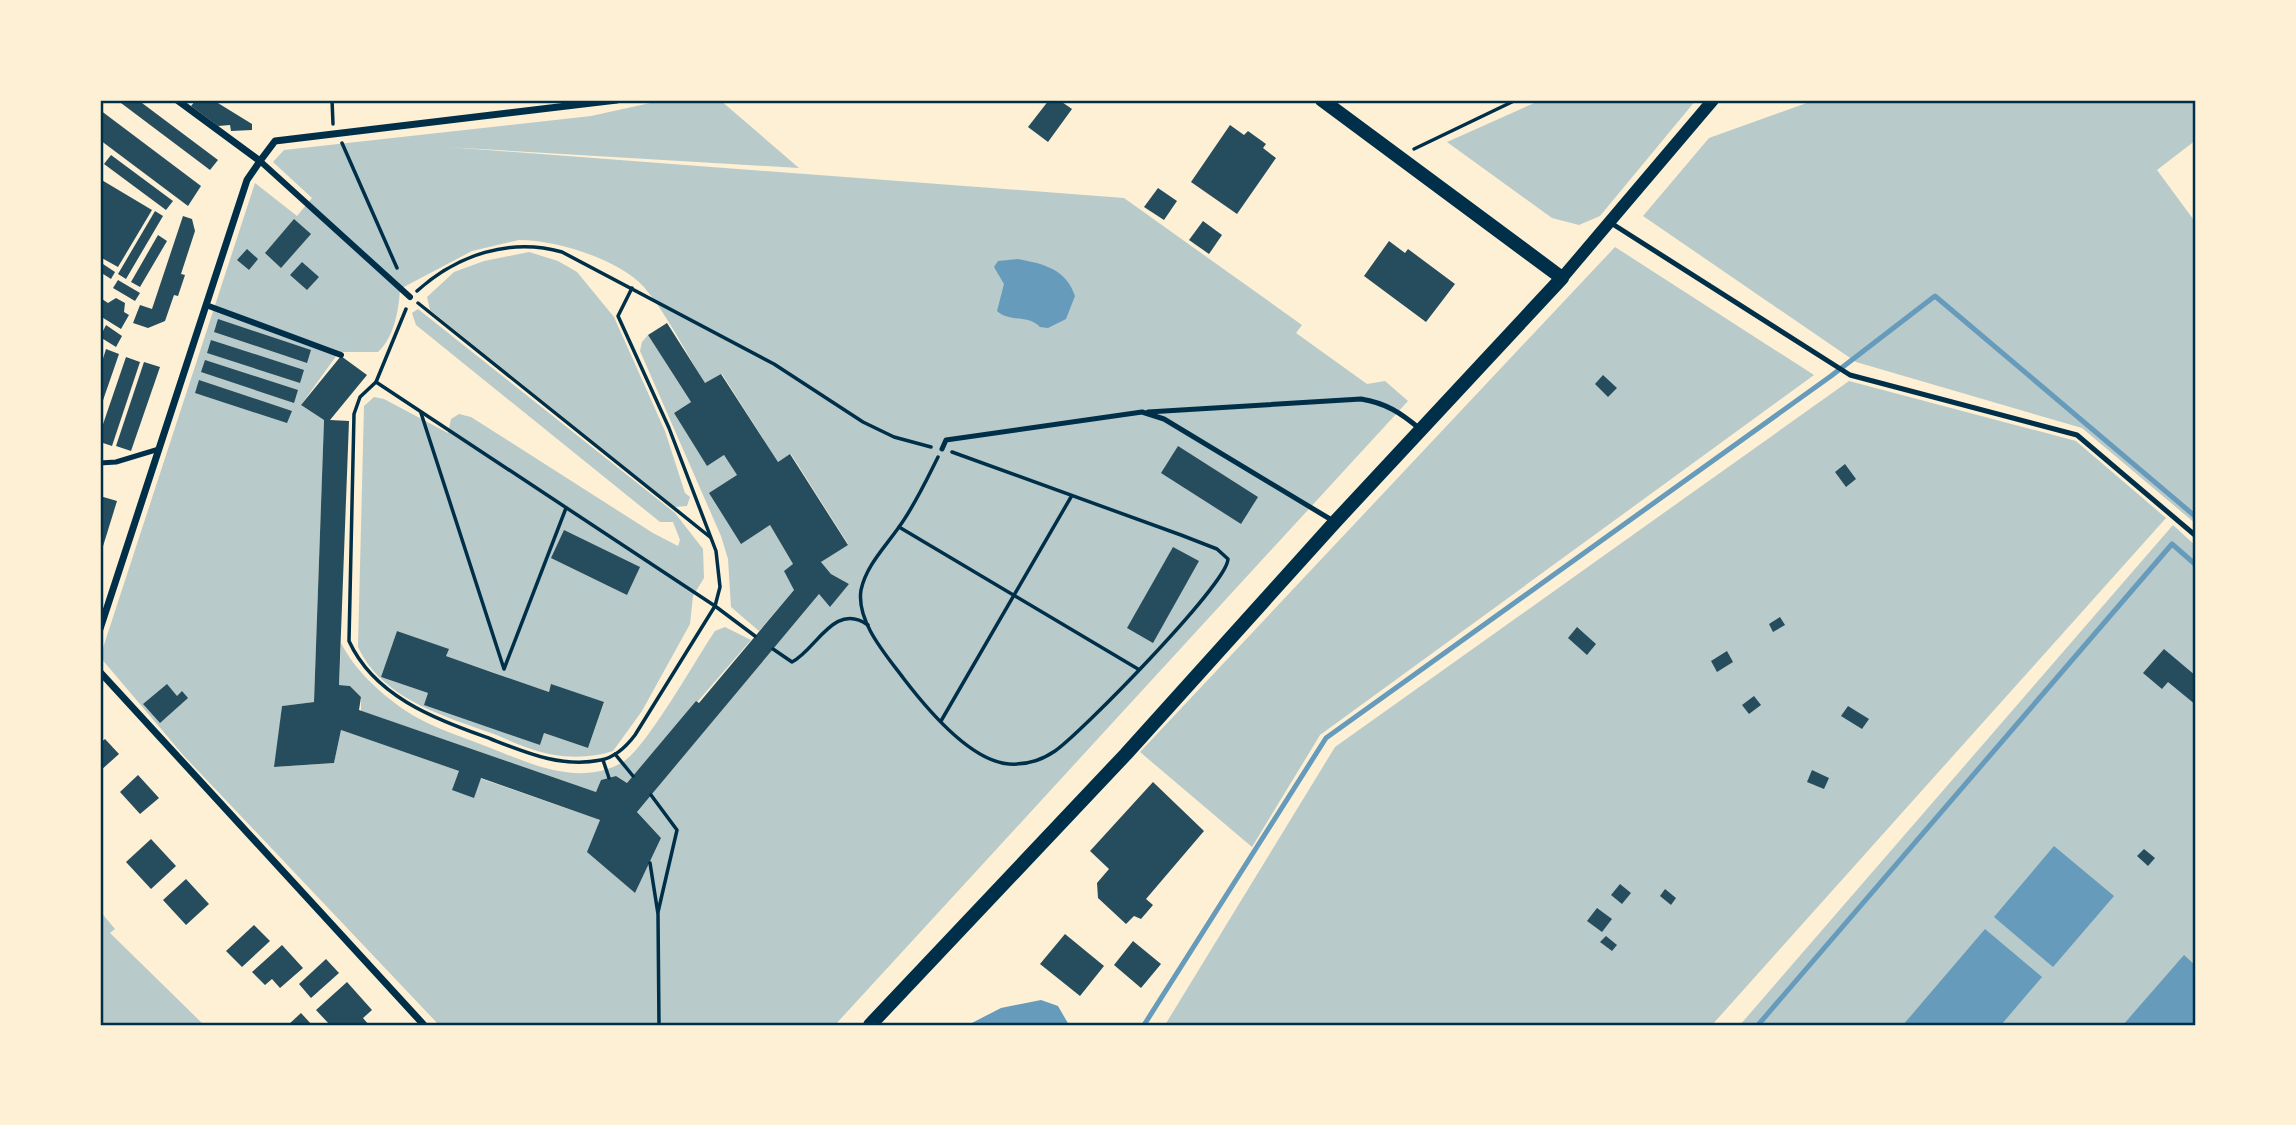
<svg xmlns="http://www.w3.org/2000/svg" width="2296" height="1125" font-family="Montserrat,sans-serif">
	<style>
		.green { fill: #b9caca; fill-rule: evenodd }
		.water { fill: #669bbc }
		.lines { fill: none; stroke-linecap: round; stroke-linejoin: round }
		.stream { stroke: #669bbc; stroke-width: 5 }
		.building { fill: #264d5e }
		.path { stroke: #003049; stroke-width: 3.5 }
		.service { stroke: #003049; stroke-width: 5 }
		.pedestrian { stroke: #003049; stroke-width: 6 }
		.minor { stroke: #003049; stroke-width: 7 }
		.tertiary { stroke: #003049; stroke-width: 12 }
		.secondary { stroke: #003049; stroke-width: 14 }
		.neatline { fill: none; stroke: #003049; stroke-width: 2.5 }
	</style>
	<rect width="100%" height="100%" fill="#fdf0d5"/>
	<g class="green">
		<path d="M664,100H720L799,168L447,147L1124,198L1302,325L1296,333L1367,384L1385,381L1408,401L835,1025H439L184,756L100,657L255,183L297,216L312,198L273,162L284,150L591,116ZM519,240C557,240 618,259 644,287C667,314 686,353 705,384L722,374L778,462L791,454L848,544L821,562L831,574L849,584L830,606L819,594L637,812L661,838L635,893L588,852L600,820L341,730L334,763L275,767L282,706L314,702L324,420L301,405L339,352H378C394,338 399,309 400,289L472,251Z"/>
		<polygon points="1541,100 1696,100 1600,216 1579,225 1552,218 1447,142"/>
		<polygon points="1815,100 2196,100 2196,140 2157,170 2196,223 2196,524 2082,428 1856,362 1643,216 1709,138"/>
		<polygon points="1615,247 1814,375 1320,735 1252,847 1140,752"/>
		<polygon points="529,252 558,261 577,272 614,317 665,431 685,493 690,497 687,506 675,507 430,310 427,297 454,272 484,261"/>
		<path d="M418,309L675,513L703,549L704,578L693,596L690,624L642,711L613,751C596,757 573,758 555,755C534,752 513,742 494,734C444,716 382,699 358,647L364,406L374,397L384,399L448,433L451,419L459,414L471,417L653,533L678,546L680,540L673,522H660L416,325L412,313ZM397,631L448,649L446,656L549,692L551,685L604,703L588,748L544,733L540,745L428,693L381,677Z"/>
		<polygon points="648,335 691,402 674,413 707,465 724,455 737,475 742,543 770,525 793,564 794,590 759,631 731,607 728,559 721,536 640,351 642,342"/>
		<polygon points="1849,381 2076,441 2166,518 1712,1025 1165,1025 1335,747"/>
		<polygon points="2173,525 2196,546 2196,1025 1740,1025"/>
		<path d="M725,627L751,640L627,783L616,776L601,780L596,792L361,711V697L350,686L339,685L341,643C354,669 379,692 403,709C426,725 454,734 480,744C525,761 577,789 623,762C647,747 696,659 715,631Z"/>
		<polygon points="100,911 115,929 110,933 204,1025 100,1025"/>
	</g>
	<g class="water">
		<path d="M1018,259C1044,264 1066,269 1075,296L1066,319L1048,328L1040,327C1028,314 1010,323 997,311L1004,284L994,267L998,261Z"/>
		<polygon points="2054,846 2114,896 2053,967 1994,917"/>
		<polygon points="1985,929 2042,977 2001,1025 1903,1025"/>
		<polygon points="2184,955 2196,966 2196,1025 2123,1025"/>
		<polygon points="1041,1000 1058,1006 1069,1025 968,1025 1001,1008"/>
	</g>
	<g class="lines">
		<g class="stream">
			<polyline points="1144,1025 1326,738 1831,376 1935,296 2196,517"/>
			<polyline points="1758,1025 2172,544 2196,565"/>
		</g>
	</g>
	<g class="building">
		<polygon points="117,100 138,100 218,160 210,170"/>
		<polygon points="196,100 213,100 252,124 252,130 231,131 230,125 218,126 191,106"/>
		<polygon points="1049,100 1059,100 1072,109 1048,142 1028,127"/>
		<polygon points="100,110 201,186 188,206 100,140"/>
		<polygon points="1230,125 1244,135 1248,131 1266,144 1263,148 1276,158 1237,214 1191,182"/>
		<polygon points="111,155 173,201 166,210 104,164"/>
		<polygon points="100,179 152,210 118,267 100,257"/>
		<polygon points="1158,188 1177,201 1164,220 1144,207"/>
		<polygon points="155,211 163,216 126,279 118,274"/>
		<polygon points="183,216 192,219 195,231 181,274 185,275 178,296 174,295 165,321 148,328 133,323 140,305 152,309"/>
		<polygon points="294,219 311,234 281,268 265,253"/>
		<polygon points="1203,221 1222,235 1209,254 1189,240"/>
		<polygon points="158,235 167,241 140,287 131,282"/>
		<polygon points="1389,241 1405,253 1408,249 1455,284 1426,322 1364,276"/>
		<polygon points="247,249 258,259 249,270 237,260"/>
		<polygon points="100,262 115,272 111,279 100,272"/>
		<polygon points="302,262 319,277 307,290 290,275"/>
		<polygon points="118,280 140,293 135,301 113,288"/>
		<polygon points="116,298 125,303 124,312 129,315 121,329 100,316 102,299 108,303"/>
		<polygon points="218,319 311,350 307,363 214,332"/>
		<polygon points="667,323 705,383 721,374 778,462 790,454 848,545 821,562 831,574 849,584 830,607 819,594 637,812 661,838 635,893 587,852 600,820 481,778 474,798 452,790 459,771 341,730 334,763 274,767 282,706 314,702 324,420 301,405 341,356 367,375 330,420 349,421 339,685 350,686 361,697 359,710 596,792 601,780 616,776 627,783 696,701 699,703 794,590 784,571 793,564 770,525 741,544 709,493 737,475 724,455 707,466 674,413 691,402 648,335"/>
		<polygon points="106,325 122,336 116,347 100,337"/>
		<polygon points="211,340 304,370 300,383 207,353"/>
		<polygon points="106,349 119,354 100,409 100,368"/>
		<polygon points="126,357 140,362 112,446 100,442 100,433"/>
		<polygon points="205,360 298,390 294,403 201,372"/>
		<polygon points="144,362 160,367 131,451 116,446"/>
		<polygon points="1603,375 1617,388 1608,397 1595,384"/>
		<polygon points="199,380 292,411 287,423 195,393"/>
		<polygon points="1178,446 1258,497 1241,524 1161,473"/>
		<polygon points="1845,464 1856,479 1846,487 1835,472"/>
		<polygon points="100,496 117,501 100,556"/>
		<polygon points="564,530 640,567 627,595 551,558"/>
		<polygon points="1173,547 1199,561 1153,643 1127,628"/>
		<polygon points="1780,617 1785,625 1773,632 1769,624"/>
		<polygon points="1577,627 1596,644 1587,655 1568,638"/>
		<polygon points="397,631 449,649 446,656 494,673 549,692 551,684 604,702 588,748 544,733 540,745 424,705 428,693 381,677"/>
		<polygon points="2164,649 2196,676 2196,705 2168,682 2162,689 2143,673"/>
		<polygon points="1727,651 1733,662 1717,672 1711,661"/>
		<polygon points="167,684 177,696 182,691 188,698 160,723 143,704"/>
		<polygon points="1754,696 1761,705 1749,714 1742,705"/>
		<polygon points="1848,706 1869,719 1862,729 1841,716"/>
		<polygon points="105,739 119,754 100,771 100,743"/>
		<polygon points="1812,770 1829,778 1824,789 1807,782"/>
		<polygon points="138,775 159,798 140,814 120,792"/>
		<polygon points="1153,782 1204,831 1146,899 1153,905 1141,919 1134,916 1126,924 1098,898 1097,883 1109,869 1090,851"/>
		<polygon points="151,839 176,866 151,889 126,862"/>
		<polygon points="2144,849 2155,858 2148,866 2137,856"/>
		<polygon points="186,879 209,904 186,925 163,900"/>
		<polygon points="1620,884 1631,893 1622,904 1611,895"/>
		<polygon points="1665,889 1676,898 1671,905 1660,896"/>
		<polygon points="1597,908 1612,919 1602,932 1587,921"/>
		<polygon points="254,925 270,941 242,967 226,951"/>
		<polygon points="1065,934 1104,966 1080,996 1040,964"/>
		<polygon points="1606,936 1617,945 1612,951 1600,942"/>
		<polygon points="1133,941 1161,964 1141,988 1114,965"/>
		<polygon points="282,945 303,968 280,988 272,979 265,985 252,972"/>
		<polygon points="326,959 339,973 311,998 299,984"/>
		<polygon points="347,982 372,1010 363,1018 369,1025 330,1025 316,1010"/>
		<polygon points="301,1013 312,1025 288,1025"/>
	</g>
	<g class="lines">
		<g class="path">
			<polyline points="332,100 333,124"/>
			<polyline points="342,143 397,268"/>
			<polyline points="1414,149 1516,100"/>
			<path d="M417,291C457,255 510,237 562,252L774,364L863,422L894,437L931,447"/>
			<polyline points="418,303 710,537"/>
			<path d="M406,309L376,382L360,397L354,414L349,641C375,698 437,719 491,739C527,753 562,768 601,760C616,757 626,747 635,735L715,606L720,587L716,551L669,428L618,316L632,288"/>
			<polyline points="376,382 715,606 755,636"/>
			<polyline points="421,413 504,669 566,508"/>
			<path d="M938,457C926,481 915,505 899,527C885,547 866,566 861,590C856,622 887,656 904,679C927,709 970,761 1009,764C1025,765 1042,760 1055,751C1081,733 1228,583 1228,559L1217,549L1181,535L952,452"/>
			<polyline points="899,527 1138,669"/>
			<path d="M773,649L792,662C816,650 834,601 868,625"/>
			<polyline points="941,721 1071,497"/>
			<polyline points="615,754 633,776"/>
			<polyline points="603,760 609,778"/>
			<polyline points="651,795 677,830 658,912"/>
			<polyline points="650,863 658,914 659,1025"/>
		</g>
		<g class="service">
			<polyline points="1611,223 1850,375 2077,435 2196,536"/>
			<path d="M1148,412L1361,399C1386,403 1401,413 1420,429"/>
			<polyline points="942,449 946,440 1142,412 1164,419 1335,522"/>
			<polyline points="100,463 116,462 159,449"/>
		</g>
		<g class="pedestrian">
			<polyline points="260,161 410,297"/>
			<polyline points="206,305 341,355"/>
		</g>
		<g class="minor">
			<polyline points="177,100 260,161 275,141 617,100"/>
			<polyline points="100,629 247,180 260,161"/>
			<polyline points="100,672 424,1025"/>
		</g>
		<polyline class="tertiary" points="1562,278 1713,100"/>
		<polyline class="secondary" points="870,1025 1126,754 1335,522 1562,278 1322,100"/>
	</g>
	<rect width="2296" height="1125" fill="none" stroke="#fdf0d5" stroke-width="203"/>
	<rect x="102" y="102" width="2092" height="922" class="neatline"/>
</svg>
